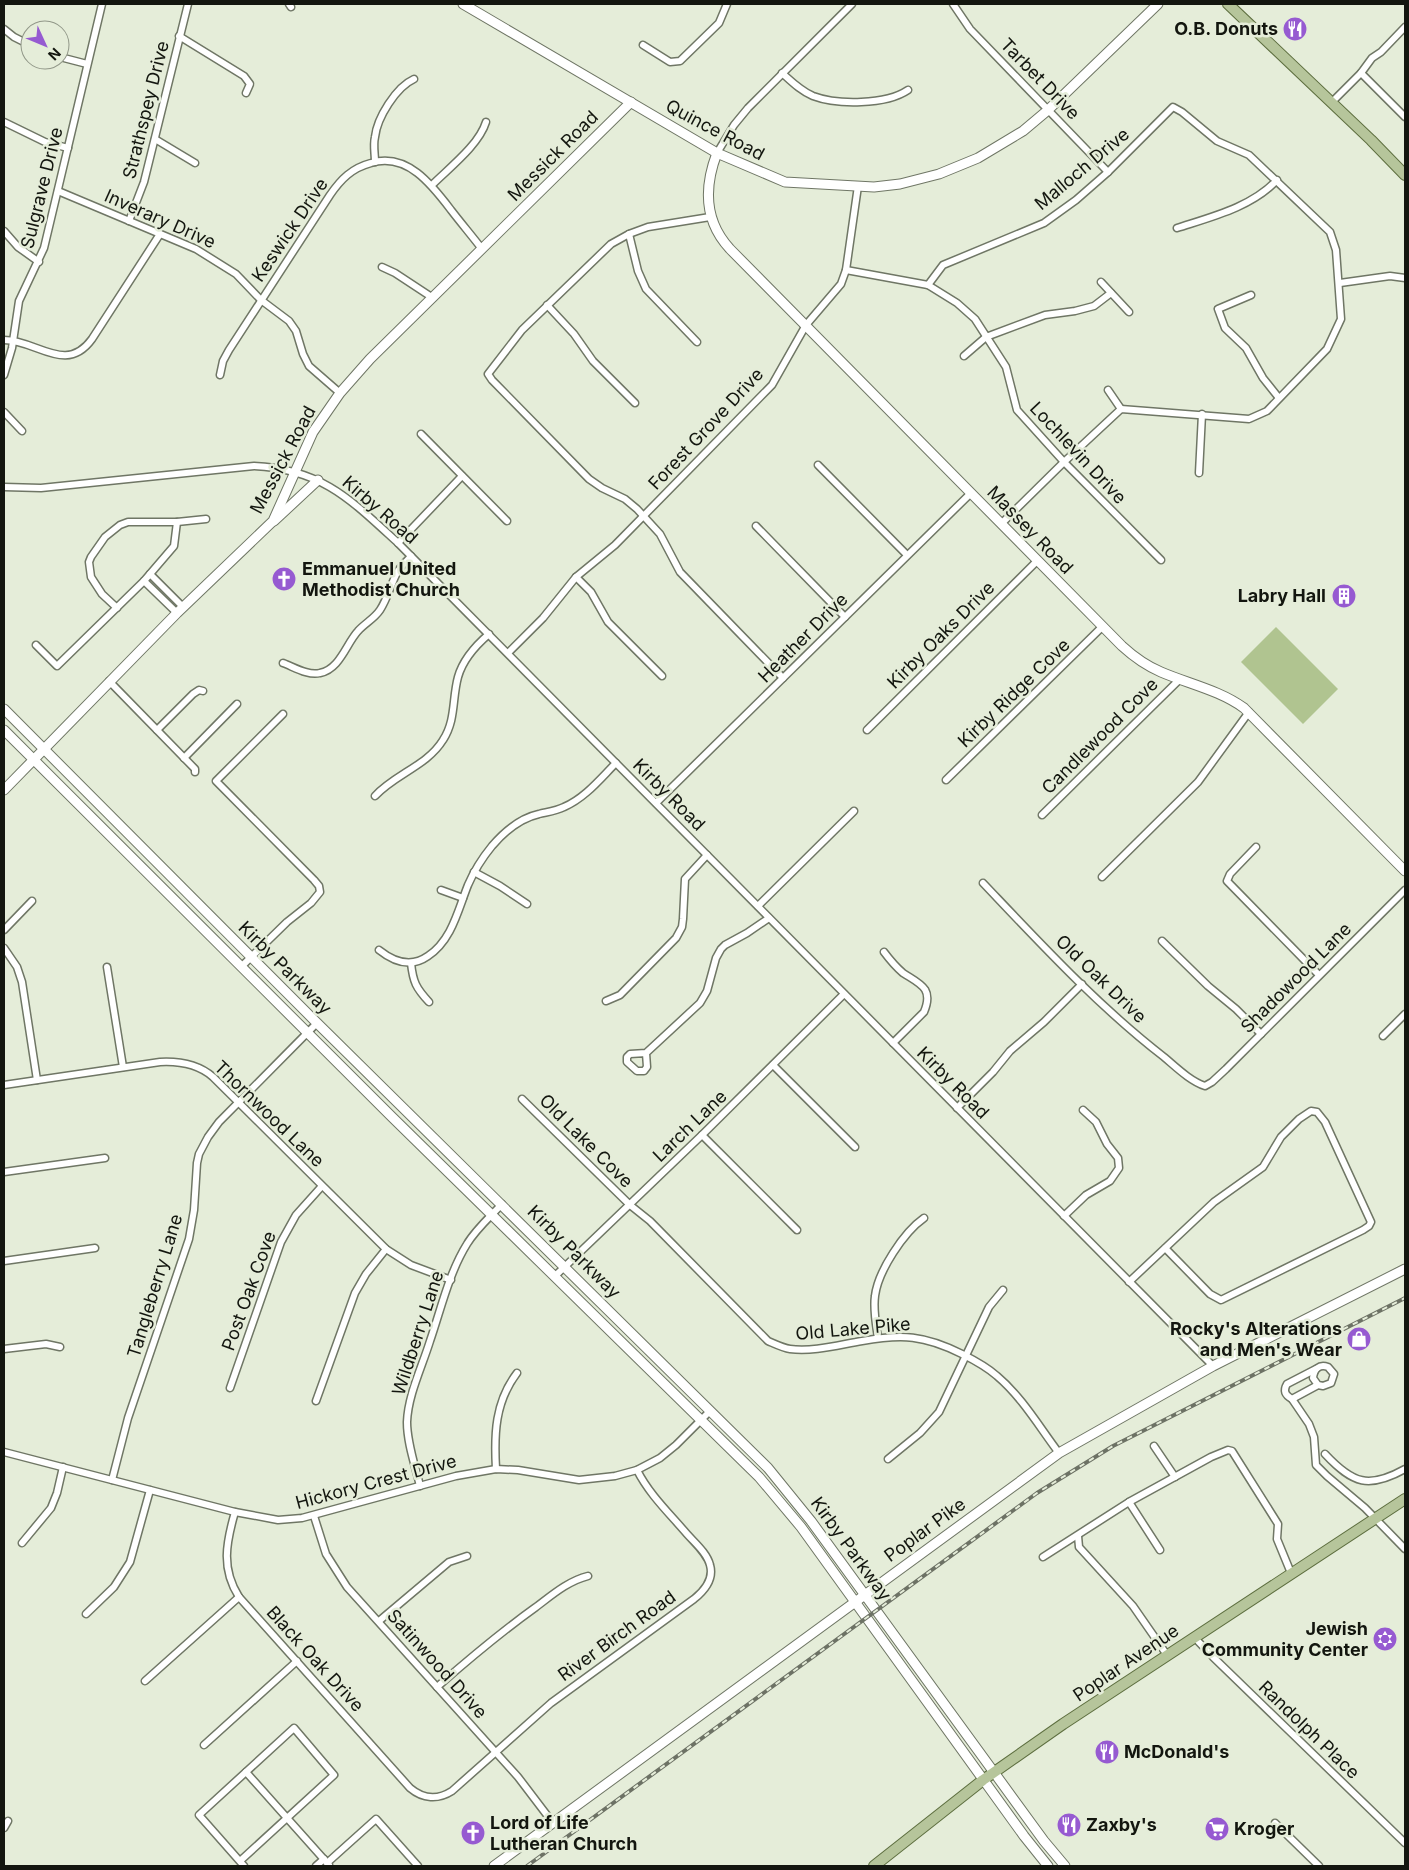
<svg xmlns="http://www.w3.org/2000/svg" width="1409" height="1870" font-family="Inter,sans-serif">
	<style>
		.green { fill: #b0c490 }
		.lines { fill: none; stroke-linecap: round; stroke-linejoin: round }
		.minor-casing { stroke: #6f7665; stroke-width: 9 }
		.tertiary-casing { stroke: #6f7665; stroke-width: 11 }
		.secondary-casing { stroke: #6f7665; stroke-width: 11 }
		.primary-casing { stroke: #5d6e3f; stroke-width: 12 }
		.minor { stroke: #fff; stroke-width: 6 }
		.tertiary { stroke: #fff; stroke-width: 9 }
		.secondary { stroke: #fff; stroke-width: 9 }
		.primary { stroke: #b6c59b; stroke-width: 10 }
		.rail-casing { stroke: #6d7265; stroke-width: 4 }
		.rail { stroke: #e5edd9; stroke-width: 2; stroke-dasharray: 5.5; stroke-linecap: butt }
		.labels { text-anchor: middle; stroke-width: 5; stroke-linejoin: round; paint-order: stroke }
		.poi-label { font-size: 18px; font-weight: bold; fill: #13160f; stroke: #e5edd9; text-anchor: start }
		.street-label { font-size: 18px; fill: #13160f; stroke: #e5edd9 }
	</style>
	<rect width="100%" height="100%" fill="#e5edd9"/>
	<polygon class="green" points="1276,627 1338,689 1303,724 1241,662"/>
	<g class="lines">
		<defs>
			<g id="minor">
				<polyline points="289,4 291,7"/>
				<polyline points="953,4 970,29 1108,172"/>
				<polyline points="4,29 14,37 30,45"/>
				<polyline points="179,36 244,76 250,84 246,93"/>
				<polyline points="643,45 670,62 680,61 719,23 727,4"/>
				<polyline points="60,57 87,64"/>
				<path d="M782,73C792,82 801,91 813,96C837,105 886,105 908,90"/>
				<polyline points="1361,73 1405,117"/>
				<polyline points="1331,103 1361,73 1372,58 1381,52 1405,27"/>
				<polyline points="4,122 45,142 68,148"/>
				<polyline points="155,139 195,163"/>
				<polyline points="717,153 734,125 748,108 852,4"/>
				<path d="M375,162C375,154 373,145 375,137C377,118 396,87 414,79"/>
				<path d="M432,185C449,168 479,145 486,122"/>
				<polyline points="58,191 196,249 236,274 261,300 289,321 296,331 303,354 309,366 340,393"/>
				<polyline points="710,217 648,227 629,234 611,244 522,330 488,374 492,380 589,479 602,488 625,499 637,509 660,534 680,572 783,678"/>
				<polyline points="129,221 144,182 188,4"/>
				<path d="M1177,228C1211,217 1252,207 1277,180"/>
				<polyline points="4,231 18,247 39,262"/>
				<polyline points="629,234 638,271 646,289 697,342"/>
				<polyline points="382,267 395,273 433,298"/>
				<polyline points="846,270 928,285 957,303 975,319 1006,367 1017,410 1064,462 1161,560"/>
				<polyline points="1101,282 1129,312"/>
				<polyline points="1340,283 1390,276 1405,278"/>
				<polyline points="928,285 943,265 1044,223 1076,200 1108,172 1173,107 1182,112 1217,141 1249,155 1330,232 1336,250 1341,319 1327,349 1267,411 1249,419 1121,409 1064,462 1001,524"/>
				<polyline points="1251,295 1218,309 1225,328 1246,348 1263,378 1279,398"/>
				<polyline points="547,305 574,334 593,361 635,403"/>
				<path d="M4,340C37,340 66,375 92,339L160,234"/>
				<polyline points="964,356 986,337 1045,315 1075,311 1094,306 1111,293"/>
				<polyline points="4,375 12,348 19,301 44,248 102,4"/>
				<path d="M220,375L223,361L229,350L330,195C341,179 352,168 371,163C407,152 432,185 451,210C461,223 472,236 482,249"/>
				<polyline points="1108,390 1121,409"/>
				<polyline points="4,412 22,431"/>
				<polyline points="421,434 507,521"/>
				<polyline points="818,465 907,555"/>
				<polyline points="1199,473 1202,414"/>
				<path d="M4,487L41,488L254,466C322,469 351,500 398,543L1213,1366"/>
				<polyline points="756,526 845,617"/>
				<polyline points="398,543 462,476"/>
				<polyline points="150,574 183,607"/>
				<polyline points="576,577 591,592 608,622 662,676"/>
				<polyline points="144,581 177,613"/>
				<polyline points="117,608 102,594 91,577 89,562 91,557 105,537 120,525 128,522 177,522 206,519"/>
				<polyline points="36,645 57,666 144,581 174,546 177,522"/>
				<polyline points="508,653 543,618 576,577 615,545 772,385 806,325 841,284 846,270 858,186"/>
				<path d="M283,663C294,667 308,676 320,673C340,669 346,644 358,631C365,623 374,619 380,610C388,598 391,583 398,571C402,565 407,561 411,556"/>
				<polyline points="109,681 195,769 195,772"/>
				<polyline points="157,730 193,694 199,690 203,691"/>
				<polyline points="867,730 1037,561"/>
				<polyline points="184,758 237,704"/>
				<polyline points="946,780 1102,627"/>
				<path d="M375,796C395,774 427,766 443,740C456,720 452,699 458,677C463,659 475,646 489,634"/>
				<polyline points="656,803 971,493"/>
				<polyline points="1042,815 1180,679"/>
				<polyline points="1256,847 1230,874 1227,881 1319,975"/>
				<polyline points="474,872 500,886 527,904"/>
				<polyline points="1102,877 1198,782 1249,712"/>
				<path d="M983,883C1040,943 1098,1006 1164,1057C1176,1067 1190,1081 1205,1086L1212,1082L1226,1069L1405,890"/>
				<polyline points="441,890 463,898"/>
				<polyline points="758,906 854,811"/>
				<polyline points="4,930 32,901"/>
				<polyline points="1162,941 1208,986 1236,1009 1261,1034"/>
				<polyline points="4,948 17,967 22,982 37,1080"/>
				<path d="M379,950C394,962 411,968 428,956C452,940 458,910 468,885C474,871 483,857 492,846C504,832 521,818 539,814C547,812 556,811 564,807C585,798 600,779 616,763"/>
				<path d="M884,952C890,960 896,967 903,973C920,984 934,988 924,1012L893,1043"/>
				<path d="M411,963C413,982 416,988 429,1002"/>
				<polyline points="242,966 287,922 311,903 320,892 319,886 314,880 216,781 283,714"/>
				<polyline points="107,967 123,1067"/>
				<polyline points="606,1001 620,995 676,938 682,927 683,919 685,879 707,855"/>
				<polyline points="1383,1036 1405,1014"/>
				<polyline points="646,1053 630,1054 627,1057 627,1062 637,1071 644,1071 647,1067 646,1053 700,1003 707,991 716,958 721,949 725,945 747,933 769,918"/>
				<polyline points="773,1065 855,1147"/>
				<path d="M4,1085L160,1062C179,1061 198,1064 213,1077L386,1249L411,1265L451,1280"/>
				<path d="M522,1099L630,1205L650,1221L768,1341C775,1344 783,1348 790,1349C813,1352 838,1345 862,1341C902,1334 924,1335 962,1354C974,1360 987,1367 997,1376C1022,1397 1040,1428 1059,1453"/>
				<polyline points="957,1108 993,1072 1010,1051 1044,1022 1082,984"/>
				<polyline points="702,1135 797,1230"/>
				<polyline points="4,1172 105,1158"/>
				<polyline points="1064,1216 1086,1195 1110,1181 1119,1168 1118,1158 1107,1144 1096,1122 1083,1110"/>
				<polyline points="4,1261 95,1248"/>
				<polyline points="554,1277 702,1135 844,994"/>
				<polyline points="1129,1282 1214,1202 1263,1167 1281,1137 1299,1119 1311,1111 1317,1112 1325,1122 1371,1222 1369,1226 1363,1230 1221,1300 1210,1294 1165,1248"/>
				<path d="M878,1338C876,1324 873,1310 875,1296C878,1271 904,1232 924,1218"/>
				<polyline points="4,1349 46,1344 60,1347"/>
				<path d="M1318,1385L1313,1378C1314,1369 1319,1364 1328,1367L1334,1374L1331,1383L1323,1386L1318,1385L1292,1399L1309,1424L1314,1437L1316,1465L1327,1476L1365,1508L1405,1549"/>
				<polyline points="230,1388 281,1242 296,1215 322,1186"/>
				<path d="M1292,1399C1285,1395 1283,1391 1287,1384L1316,1369"/>
				<polyline points="316,1401 355,1293 366,1274 386,1249"/>
				<polyline points="1154,1446 1175,1477"/>
				<polyline points="4,1452 235,1512 278,1520 302,1518 456,1476 496,1469 518,1470 579,1480 615,1476 637,1470 660,1458 676,1445 710,1411"/>
				<path d="M1325,1454C1353,1484 1369,1489 1405,1469"/>
				<polyline points="888,1459 920,1433 939,1412 989,1307 1003,1290"/>
				<path d="M496,1469C494,1434 495,1402 517,1373"/>
				<polyline points="112,1480 128,1418 189,1239 194,1210 197,1163 199,1154 208,1137 219,1122 317,1023"/>
				<path d="M420,1486C415,1465 407,1443 407,1422C408,1395 422,1367 430,1341C441,1309 449,1273 467,1244C476,1229 490,1217 502,1204"/>
				<polyline points="1129,1502 1160,1550"/>
				<path d="M235,1512C226,1543 221,1569 239,1597L410,1788C423,1799 438,1800 452,1791L551,1703L694,1599C704,1591 714,1579 710,1565C707,1553 695,1543 687,1534C669,1513 649,1494 637,1470"/>
				<polyline points="314,1516 326,1554 347,1587 518,1777 553,1823"/>
				<polyline points="1078,1536 1079,1547 1133,1606 1167,1655"/>
				<polyline points="22,1543 51,1508 57,1493 63,1467"/>
				<polyline points="1043,1557 1129,1502 1211,1457 1228,1450 1232,1451 1278,1524 1277,1539 1291,1573"/>
				<polyline points="86,1614 114,1587 130,1562 150,1490"/>
				<polyline points="379,1621 449,1562 467,1556"/>
				<polyline points="1194,1637 1213,1657 1405,1843"/>
				<polyline points="145,1681 239,1597"/>
				<path d="M437,1687C469,1659 501,1632 536,1607C552,1595 568,1581 588,1576"/>
				<polyline points="204,1745 297,1661"/>
				<polyline points="246,1772 329,1865"/>
				<polyline points="1275,1823 1319,1866"/>
				<polyline points="4,1828 8,1821"/>
				<polyline points="240,1861 334,1775 294,1728 199,1815 244,1866"/>
				<polyline points="327,1863 376,1819 418,1866"/>
				<polyline points="316,1866 324,1859"/>
			</g>
			<g id="tertiary">
				<path d="M717,153C704,187 704,221 730,249L1122,646C1134,657 1147,666 1161,672C1189,684 1219,690 1244,708L1405,871"/>
				<polyline points="274,521 318,480"/>
				<polyline points="4,790 177,613 273,521 313,432 340,393 370,359 631,102"/>
			</g>
			<g id="secondary">
				<polyline points="463,4 717,153 785,182 874,187 900,184 939,174 978,158 1023,131 1048,110 1158,4"/>
				<polyline points="4,709 317,1023 768,1468 811,1521 1044,1841 1065,1866"/>
				<polyline points="4,730 392,1117 759,1477 801,1527 1024,1836 1048,1866"/>
				<polyline points="494,1866 1059,1453 1213,1366 1405,1269"/>
			</g>
			<g id="primary">
				<polyline points="1228,4 1371,140 1405,175"/>
				<polyline points="874,1866 983,1780 1063,1724 1405,1499"/>
			</g>
		</defs>
		<use href="#minor" class="minor-casing"/>
		<use href="#tertiary" class="tertiary-casing"/>
		<use href="#secondary" class="secondary-casing"/>
		<use href="#primary" class="primary-casing"/>
		<use href="#minor" class="minor"/>
		<use href="#tertiary" class="tertiary"/>
		<use href="#secondary" class="secondary"/>
		<use href="#primary" class="primary"/>
		<defs>
			<polyline id="rail" points="527,1866 1037,1493 1113,1446 1405,1298"/>
		</defs>
		<use href="#rail" class="rail-casing"/>
		<use href="#rail" class="rail"/>
	</g>
	<defs>
		<symbol id="restaurant-disc" viewBox="-11 -11 22 22"><circle r="9.5" fill="#965ad1" stroke="#e5edd9"/><path d="M-5-6h1v4h1v-4h1v4h1v-4h1v5L-1.5 .5V6h-2V.5L-5-1ZM5-6V6H3V1.5H1.5Q1.5-4 5-6Z" fill="#fff"/></symbol>
		<symbol id="church-disc" viewBox="-11 -11 22 22"><circle r="9.5" fill="#965ad1" stroke="#e5edd9"/><path d="M-1.2-6h2.4v3.5h3.3v2.4h-3.3V6h-2.4V-.1h-3.3v-2.4h3.3Z" fill="#fff"/></symbol>
		<symbol id="building-disc" viewBox="-11 -11 22 22"><circle r="9.5" fill="#965ad1" stroke="#e5edd9"/><path d="M-4-6H4V6H1V3H-1V6H-4ZM-2.5-4.3h1.7v1.8h-1.7ZM.8-4.3h1.7v1.8H.8ZM-2.5-1h1.7V.8h-1.7ZM.8-1h1.7V.8H.8Z" fill="#fff"/></symbol>
		<symbol id="shop-disc" viewBox="-11 -11 22 22"><circle r="9.5" fill="#965ad1" stroke="#e5edd9"/><path d="M-5-2.5h2.3a2.7 3.5 0 0 1 5.4 0H5L5.5 6h-11ZM-1.5-2.5h3a1.5 2.3 0 0 0-3 0Z" fill="#fff"/></symbol>
		<symbol id="synagogue-disc" viewBox="-11 -11 22 22"><circle r="9.5" fill="#965ad1" stroke="#e5edd9"/><path d="M0-6.5L5.6 3.2H-5.6ZM0 6.5L5.6-3.2H-5.6Z" fill="#fff"/></symbol>
		<symbol id="supermarket-disc" viewBox="-11 -11 22 22"><circle r="9.5" fill="#965ad1" stroke="#e5edd9"/><path d="M-6-5.5h2.5l.6 2H6L4.5 2H-2.5L-4.4-4H-6ZM-1.5 3.2a1.3 1.3 0 1 0 .1 0ZM3 3.2a1.3 1.3 0 1 0 .1 0Z" fill="#fff"/></symbol>
	</defs>
	<g fill-rule="evenodd">
		<use href="#restaurant-disc" x="1281" y="15" width="28" height="28"/>
		<use href="#church-disc" x="270" y="565" width="28" height="28"/>
		<use href="#building-disc" x="1330" y="582" width="28" height="28"/>
		<use href="#shop-disc" x="1345" y="1325" width="28" height="28"/>
		<use href="#synagogue-disc" x="1371" y="1625" width="28" height="28"/>
		<use href="#restaurant-disc" x="1093" y="1738" width="28" height="28"/>
		<use href="#restaurant-disc" x="1055" y="1811" width="28" height="28"/>
		<use href="#supermarket-disc" x="1203" y="1815" width="28" height="28"/>
		<use href="#church-disc" x="459" y="1819" width="28" height="28"/>
	</g>
	<g class="labels">
		<g class="poi-label">
			<text x="1278" y="35" text-anchor="end">O.B. Donuts</text>
			<text x="302" y="575">Emmanuel United<tspan x="302" dy="21">Methodist Church</tspan></text>
			<text x="1326" y="602" text-anchor="end">Labry Hall</text>
			<text x="1342" y="1335" text-anchor="end">Rocky's Alterations<tspan x="1342" dy="21">and Men's Wear</tspan></text>
			<text x="1368" y="1635" text-anchor="end">Jewish<tspan x="1368" dy="21">Community Center</tspan></text>
			<text x="1124" y="1758">McDonald's</text>
			<text x="490" y="1829">Lord of Life<tspan x="490" dy="21">Lutheran Church</tspan></text>
			<text x="1086" y="1831">Zaxby's</text>
			<text x="1234" y="1835">Kroger</text>
		</g>
		<g class="street-label">
			<text transform="translate(1040 79) rotate(46)" y="6">Tarbet Drive</text>
			<text transform="translate(146 110) rotate(-76)" y="6">Strathspey Drive</text>
			<text transform="translate(715 130) rotate(28)" y="6">Quince Road</text>
			<text transform="translate(553 156) rotate(-45)" y="6">Messick Road</text>
			<text transform="translate(1082 169) rotate(-40)" y="6">Malloch Drive</text>
			<text transform="translate(42 188) rotate(-76)" y="6">Sulgrave Drive</text>
			<text transform="translate(160 219) rotate(24)" y="6">Inverary Drive</text>
			<text transform="translate(290 230) rotate(-56)" y="6">Keswick Drive</text>
			<text transform="translate(706 429) rotate(-47)" y="6">Forest Grove Drive</text>
			<text transform="translate(1078 453) rotate(47)" y="6">Lochlevin Drive</text>
			<text transform="translate(283 460) rotate(-62)" y="6">Messick Road</text>
			<text transform="translate(380 510) rotate(41)" y="6">Kirby Road</text>
			<text transform="translate(1030 530) rotate(46)" y="6">Massey Road</text>
			<text transform="translate(941 635) rotate(-45)" y="6">Kirby Oaks Drive</text>
			<text transform="translate(803 638) rotate(-45)" y="6">Heather Drive</text>
			<text transform="translate(1014 693) rotate(-44)" y="6">Kirby Ridge Cove</text>
			<text transform="translate(1100 736) rotate(-45)" y="6">Candlewood Cove</text>
			<text transform="translate(669 795) rotate(45)" y="6">Kirby Road</text>
			<text transform="translate(285 968) rotate(45)" y="6">Kirby Parkway</text>
			<text transform="translate(1296 978) rotate(-45)" y="6">Shadowood Lane</text>
			<text transform="translate(1101 979) rotate(44)" y="6">Old Oak Drive</text>
			<text transform="translate(953 1083) rotate(45)" y="6">Kirby Road</text>
			<text transform="translate(269 1114) rotate(44)" y="6">Thornwood Lane</text>
			<text transform="translate(690 1126) rotate(-44)" y="6">Larch Lane</text>
			<text transform="translate(586 1141) rotate(45)" y="6">Old Lake Cove</text>
			<text transform="translate(574 1252) rotate(45)" y="6">Kirby Parkway</text>
			<text transform="translate(155 1286) rotate(-73)" y="6">Tangleberry Lane</text>
			<text transform="translate(249 1291) rotate(-70)" y="6">Post Oak Cove</text>
			<text transform="translate(853 1329) rotate(-5)" y="6">Old Lake Pike</text>
			<text transform="translate(418 1333) rotate(-72)" y="6">Wildberry Lane</text>
			<text transform="translate(376 1482) rotate(-15)" y="6">Hickory Crest Drive</text>
			<text transform="translate(925 1530) rotate(-36)" y="6">Poplar Pike</text>
			<text transform="translate(851 1549) rotate(54)" y="6">Kirby Parkway</text>
			<text transform="translate(617 1636) rotate(-36)" y="6">River Birch Road</text>
			<text transform="translate(315 1659) rotate(48)" y="6">Black Oak Drive</text>
			<text transform="translate(1126 1663) rotate(-34)" y="6">Poplar Avenue</text>
			<text transform="translate(437 1664) rotate(48)" y="6">Satinwood Drive</text>
			<text transform="translate(1309 1730) rotate(44)" y="6">Randolph Place</text>
		</g>
	</g>
	<rect width="1409" height="1870" fill="none" stroke="#13160f" stroke-width="10"/>
	<g transform="translate(45 45) rotate(134)"><circle r="24" fill="#e5edd9" stroke="#919788"/>
	<path d="M0-4L9 19L0 12L-9 19Z" fill="#965ad1"/>
	<text y="-8" font-size="14" font-weight="bold" text-anchor="middle" fill="#13160f">N</text>
	</g>
</svg>
